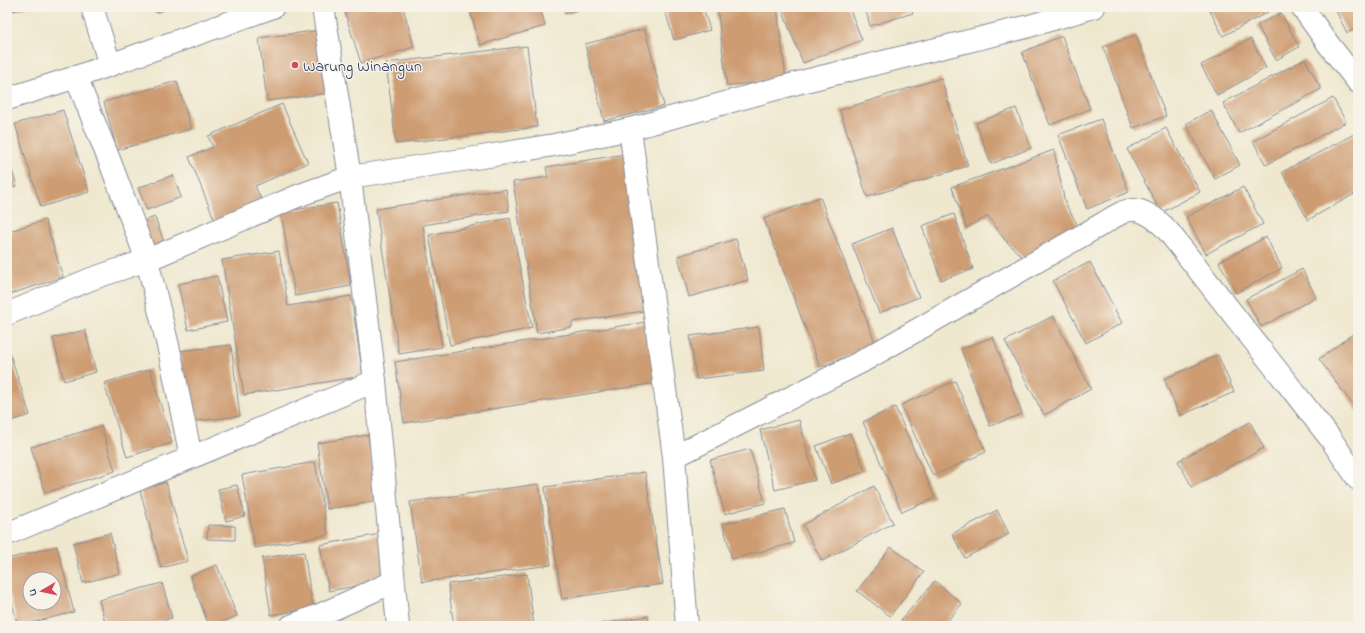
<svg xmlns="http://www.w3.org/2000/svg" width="1365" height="633" font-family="'Indie Flower',sans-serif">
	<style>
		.building { fill: #cd9c72; fill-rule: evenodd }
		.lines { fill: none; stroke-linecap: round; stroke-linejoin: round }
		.minor-casing { stroke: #858c96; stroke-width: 24 }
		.tertiary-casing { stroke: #858c96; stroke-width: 24 }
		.minor { stroke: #fff; stroke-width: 22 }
		.tertiary { stroke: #fff; stroke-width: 22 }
		.poi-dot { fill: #d1495b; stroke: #f7f3e8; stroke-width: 1.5 }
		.labels { text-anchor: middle; stroke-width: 3; stroke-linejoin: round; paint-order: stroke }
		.poi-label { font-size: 16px; fill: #1b2f5e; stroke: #f7f3e8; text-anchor: start }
	</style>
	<rect width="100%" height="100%" fill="#f7f3e8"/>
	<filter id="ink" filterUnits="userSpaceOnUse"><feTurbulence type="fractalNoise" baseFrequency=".025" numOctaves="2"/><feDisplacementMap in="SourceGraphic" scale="8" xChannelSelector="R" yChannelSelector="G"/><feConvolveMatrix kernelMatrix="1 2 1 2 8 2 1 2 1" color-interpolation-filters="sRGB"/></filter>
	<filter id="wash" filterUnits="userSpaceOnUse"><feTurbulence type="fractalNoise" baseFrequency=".012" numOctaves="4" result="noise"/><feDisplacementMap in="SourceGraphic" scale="16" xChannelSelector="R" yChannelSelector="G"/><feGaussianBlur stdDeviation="0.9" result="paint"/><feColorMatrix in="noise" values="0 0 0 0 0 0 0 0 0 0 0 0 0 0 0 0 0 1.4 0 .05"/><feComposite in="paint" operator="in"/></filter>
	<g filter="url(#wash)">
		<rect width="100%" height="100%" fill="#efe8cf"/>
		<g id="blocks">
			<g class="building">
				<polygon points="7,7 26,7 26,8 7,12"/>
				<polygon points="153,7 173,7 156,13"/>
				<polygon points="343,7 403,7 414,47 361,63"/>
				<polygon points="469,7 540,7 545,26 480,45"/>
				<polygon points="563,7 587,7 565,14"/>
				<polygon points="664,7 703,7 710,30 674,40"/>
				<polygon points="717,7 777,7 786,79 727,86"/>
				<polygon points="781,7 849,7 862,40 803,63"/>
				<polygon points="865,7 911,7 913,13 870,26"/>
				<polygon points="1208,7 1266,7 1268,12 1223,36"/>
				<polygon points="1344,7 1358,7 1358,28 1347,33 1336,11"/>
				<polygon points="1281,13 1299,47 1276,60 1257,25"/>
				<polygon points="645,29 664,106 604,121 585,44"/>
				<polygon points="322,30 330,93 267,101 259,38"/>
				<polygon points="1136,35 1166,116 1133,128 1103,47"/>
				<polygon points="1062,36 1090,109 1050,125 1022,52"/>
				<polygon points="1251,39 1266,68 1217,95 1201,65"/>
				<polygon points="527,46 537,127 396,144 386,63"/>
				<polygon points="1305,59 1321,89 1239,133 1223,103"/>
				<polygon points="941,78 968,166 867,197 840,110"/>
				<polygon points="177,81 191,129 117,150 104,102"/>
				<polygon points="1333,98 1346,122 1266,165 1253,141"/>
				<polygon points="282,104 308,163 255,186 262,201 215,221 189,157 213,147 208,136"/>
				<polygon points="1016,108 1031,148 991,164 976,123"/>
				<polygon points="63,110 89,192 41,207 15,124"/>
				<polygon points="1211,110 1240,165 1215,179 1186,124"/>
				<polygon points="1101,119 1129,192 1087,209 1058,135"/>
				<polygon points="1166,128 1200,192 1161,213 1127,149"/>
				<polygon points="1358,132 1358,192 1308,220 1282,172"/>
				<polygon points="1054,150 1065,203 1081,231 1025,260 1005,240 988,216 966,228 952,187"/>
				<polygon points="625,154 650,310 572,322 572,327 537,333 513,182 548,177 546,167"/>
				<polygon points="7,155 17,186 7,189"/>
				<polygon points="173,175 181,197 147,210 138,188"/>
				<polygon points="1243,187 1263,224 1206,254 1186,217"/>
				<polygon points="506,189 509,211 423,225 442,347 399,354 376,209"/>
				<polygon points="820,197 876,345 820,367 764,219"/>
				<polygon points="337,203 351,286 295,296 281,212"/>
				<polygon points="954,214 973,269 941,280 922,226"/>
				<polygon points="155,217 165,245 150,250 141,222"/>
				<polygon points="510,218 532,328 450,345 429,235"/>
				<polygon points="45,220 63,277 7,295 7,232"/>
				<polygon points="892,228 919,297 879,313 852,244"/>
				<polygon points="1266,237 1282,268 1236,293 1219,262"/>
				<polygon points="736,239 748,280 689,297 678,256"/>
				<polygon points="279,251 288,306 351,296 363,376 244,395 222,260"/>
				<polygon points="1090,262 1122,323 1086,343 1053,281"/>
				<polygon points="1302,269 1316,297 1261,327 1246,299"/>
				<polygon points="217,276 227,322 188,330 178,284"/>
				<polygon points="1053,316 1091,389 1044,415 1005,341"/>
				<polygon points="652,321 662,382 404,423 395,362"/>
				<polygon points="759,327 764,371 696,379 690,336"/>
				<polygon points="85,330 96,372 64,381 53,338"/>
				<polygon points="1358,330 1358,412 1319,359"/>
				<polygon points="993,337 1022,414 990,426 961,349"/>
				<polygon points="7,345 30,415 7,422"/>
				<polygon points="231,345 240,416 188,422 180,351"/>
				<polygon points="1218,355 1234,392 1180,416 1164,379"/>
				<polygon points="150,369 172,443 127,457 104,383"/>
				<polygon points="955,381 986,452 933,476 901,405"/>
				<polygon points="895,407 935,498 902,512 863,422"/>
				<polygon points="799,420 815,480 775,490 760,430"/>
				<polygon points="1250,422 1264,448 1192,487 1178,461"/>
				<polygon points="101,426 115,471 45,493 31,447"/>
				<polygon points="850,433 865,471 831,484 816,446"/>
				<polygon points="368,435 378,501 327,509 317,443"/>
				<polygon points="750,449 765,503 725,514 710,460"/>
				<polygon points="315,462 328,535 255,548 242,475"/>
				<polygon points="645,472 663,584 562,599 545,487"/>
				<polygon points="166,482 188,561 161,568 140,490"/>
				<polygon points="539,484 551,565 422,582 410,502"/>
				<polygon points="237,485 245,516 226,521 218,489"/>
				<polygon points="874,486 893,523 822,561 803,525"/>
				<polygon points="785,509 794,543 732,559 723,524"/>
				<polygon points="997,510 1009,534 965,558 952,534"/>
				<polygon points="208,525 235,526 235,540 207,539"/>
				<polygon points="110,533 120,573 83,583 73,543"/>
				<polygon points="380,534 388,580 329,591 320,545"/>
				<path d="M57,546L74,612L18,626L7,584V559ZM30,579H54V603H30Z"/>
				<polygon points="891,547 924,572 890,616 857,591"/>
				<polygon points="304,552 313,608 271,615 262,558"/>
				<polygon points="217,565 237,616 213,626 209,626 190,576"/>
				<polygon points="527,574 534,626 454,626 448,584"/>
				<polygon points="935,581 962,604 943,626 908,626 901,620"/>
				<polygon points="162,583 172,618 143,626 106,626 99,600"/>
				<polygon points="648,616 649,626 594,626 594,625"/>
			</g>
		</g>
	</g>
	<g filter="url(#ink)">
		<use href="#blocks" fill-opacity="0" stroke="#858c96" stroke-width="1"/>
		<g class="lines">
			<defs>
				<g id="minor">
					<polyline points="92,7 110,65"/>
					<polyline points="323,7 350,177 375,381 398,626"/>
					<polyline points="1302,7 1329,45 1358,82"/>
					<polyline points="76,77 110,162 147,260 170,354 191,457"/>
					<polyline points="630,129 674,457 687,626"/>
					<polyline points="7,314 91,279 147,260 300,195 350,177 482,157 554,145 630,129 805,81 1026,27 1094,7"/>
					<path d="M674,457L861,362L1104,223C1110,219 1117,215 1123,212C1140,205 1157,219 1168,231L1330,438L1358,479"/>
					<polyline points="7,534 375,381"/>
					<polyline points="291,626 322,614 393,582"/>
				</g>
				<polyline id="tertiary" points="7,99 76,77 273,7"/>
			</defs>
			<use href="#minor" class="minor-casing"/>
			<use href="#tertiary" class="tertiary-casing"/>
			<use href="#minor" class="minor"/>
			<use href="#tertiary" class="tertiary"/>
		</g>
	</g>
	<circle class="poi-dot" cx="295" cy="65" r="4"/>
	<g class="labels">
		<g class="poi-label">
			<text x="303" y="71">Warung Winangun</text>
		</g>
	</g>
	<rect width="1365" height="633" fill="none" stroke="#f7f3e8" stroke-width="24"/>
	<g transform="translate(42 591) rotate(261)"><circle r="19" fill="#f7f3e8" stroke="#9fa5b1"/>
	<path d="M0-3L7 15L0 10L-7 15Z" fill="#d1495b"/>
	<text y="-6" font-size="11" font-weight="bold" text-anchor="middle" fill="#1b2f5e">U</text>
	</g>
</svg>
